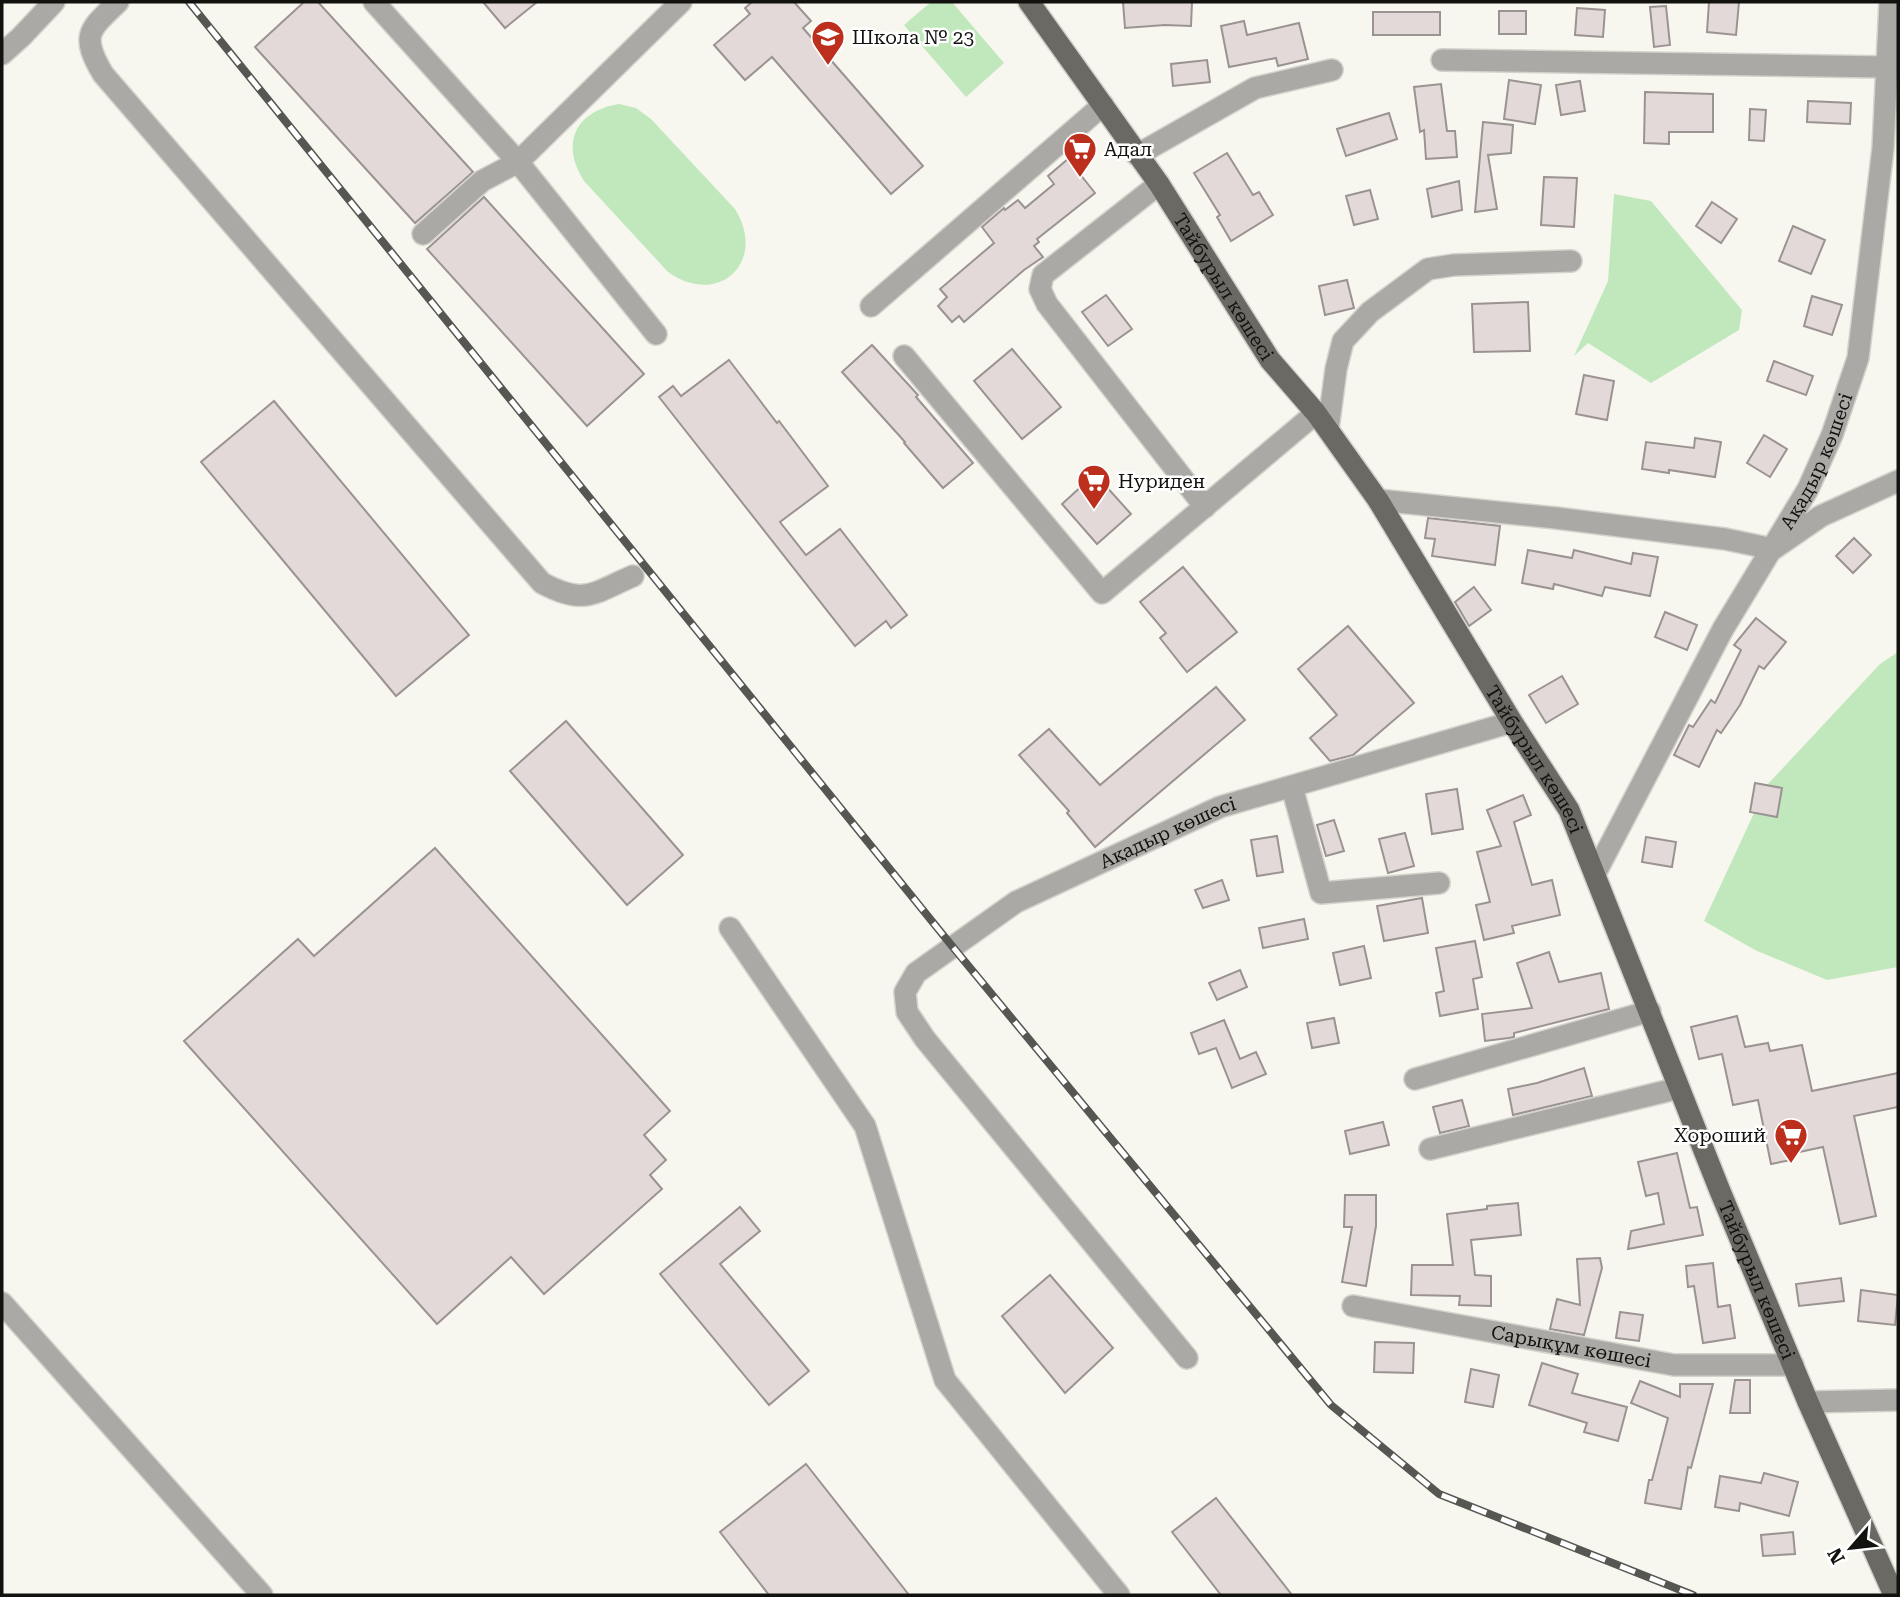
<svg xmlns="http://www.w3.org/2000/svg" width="1900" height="1597" font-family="'Roboto Serif',serif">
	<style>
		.green { fill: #c1e8bd }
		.building { fill: #e2d9d8; stroke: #9b9392; stroke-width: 2 }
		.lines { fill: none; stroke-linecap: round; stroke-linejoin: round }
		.minor-casing { stroke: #d3d2cb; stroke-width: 24 }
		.major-casing { stroke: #d3d2cb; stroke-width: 24 }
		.minor { stroke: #aaa9a6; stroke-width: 21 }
		.major { stroke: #6b6964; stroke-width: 21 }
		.rail-casing { stroke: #565652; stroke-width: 8 }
		.rail { stroke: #fff; stroke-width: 5; stroke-dasharray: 16; stroke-linecap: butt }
		.labels { text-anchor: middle; stroke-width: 5; stroke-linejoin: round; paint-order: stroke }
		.poi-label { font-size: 19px; fill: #12120f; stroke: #fff; text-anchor: start }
		.street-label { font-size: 19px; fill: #12120f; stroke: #fff }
	</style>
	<rect width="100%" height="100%" fill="#f8f7ef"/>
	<g class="green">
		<polygon points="931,2 952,2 1004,63 966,97 904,25"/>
		<path d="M619,104L636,108L651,119L735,209C768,262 718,308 668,272L584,181C560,144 575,111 619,104Z"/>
		<polygon points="1614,194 1651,201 1742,310 1739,330 1651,383 1588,343 1574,356 1608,281"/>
		<polygon points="1898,652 1898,967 1827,980 1755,950 1704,921 1767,785 1880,664"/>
	</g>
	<g class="building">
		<polygon points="304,2 318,2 473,172 415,223 255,47"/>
		<polygon points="483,2 537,2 505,28"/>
		<polygon points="752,2 794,2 811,21 803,28 923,166 891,194 772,57 745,80 714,45 750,14 745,8"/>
		<polygon points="1123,2 1192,2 1191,26 1165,25 1125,28"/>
		<polygon points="1709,2 1739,2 1736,35 1707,32"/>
		<polygon points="1666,6 1670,45 1654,47 1650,7"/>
		<polygon points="1577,8 1605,10 1603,37 1575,35"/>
		<rect x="1499" y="11" width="27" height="23"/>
		<rect x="1373" y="12" width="67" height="23"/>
		<polygon points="1244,21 1247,35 1299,23 1308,59 1278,66 1276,58 1229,67 1221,26"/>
		<polygon points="1207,60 1210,82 1173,86 1171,64"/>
		<polygon points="1509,80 1541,85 1535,124 1504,119"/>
		<polygon points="1580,81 1585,111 1561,115 1556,85"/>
		<polygon points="1441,84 1447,131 1455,131 1457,157 1426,159 1424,130 1420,132 1414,87"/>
		<polygon points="1645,92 1713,94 1713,132 1669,132 1669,144 1644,143"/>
		<polygon points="1808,101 1851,103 1850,124 1807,122"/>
		<polygon points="1750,109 1766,110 1764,141 1749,140"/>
		<polygon points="1389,113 1397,139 1346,156 1337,129"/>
		<polygon points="1483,122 1513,125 1511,153 1488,155 1497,209 1475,212"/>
		<polygon points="1227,153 1253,195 1259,192 1273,215 1231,241 1217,217 1220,215 1194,173"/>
		<polygon points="1068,159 1095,193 1037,239 1039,242 1034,246 1043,257 1024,270 964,322 959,316 952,322 938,306 947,297 940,289 994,243 982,227 1004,208 1005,210 1018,200 1025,208 1054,184 1048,176"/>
		<polygon points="1544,177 1577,178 1574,227 1541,225"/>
		<polygon points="1459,181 1462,210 1432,217 1427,189"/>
		<polygon points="1370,190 1378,219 1354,225 1346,196"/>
		<polygon points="484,197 644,374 587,426 427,249"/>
		<polygon points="1712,202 1737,219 1721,243 1696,226"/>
		<polygon points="1793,226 1825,240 1811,274 1779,261"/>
		<polygon points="1347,280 1354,308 1325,315 1319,286"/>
		<polygon points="1106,295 1132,329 1108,346 1082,312"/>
		<polygon points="1812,296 1842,305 1832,335 1804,326"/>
		<polygon points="1528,302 1530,351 1474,352 1472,304"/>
		<polygon points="872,345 918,395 916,397 973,463 943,488 904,443 905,442 842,372"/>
		<polygon points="1012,349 1061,407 1022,439 974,381"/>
		<polygon points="729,360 777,423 779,421 828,486 780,522 806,555 840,529 907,615 891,628 886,621 855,646 659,397 673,386 681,396"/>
		<polygon points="1774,361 1813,376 1806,395 1767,381"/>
		<polygon points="1584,375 1614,381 1607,420 1576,414"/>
		<polygon points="274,401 469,635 396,696 201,462"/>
		<polygon points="1764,435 1787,449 1770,477 1747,463"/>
		<polygon points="1695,438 1721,442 1715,477 1669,470 1669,473 1642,469 1646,442 1694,448"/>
		<polygon points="1095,474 1131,514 1097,544 1062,504"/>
		<polygon points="1428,518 1500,526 1495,565 1432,556 1435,539 1425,538"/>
		<polygon points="1854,538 1871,555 1853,573 1836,556"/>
		<polygon points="1528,550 1572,558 1574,550 1631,564 1633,553 1658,557 1650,596 1605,587 1602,596 1554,584 1553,589 1522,583"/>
		<polygon points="1183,567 1237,632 1187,672 1160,638 1166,633 1140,602"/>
		<polygon points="1474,587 1491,610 1469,626 1455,602"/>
		<polygon points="1665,612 1697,625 1687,650 1655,637"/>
		<polygon points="1756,618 1786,642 1764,669 1759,666 1740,705 1721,733 1717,730 1699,767 1674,755 1689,725 1693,727 1711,700 1715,703 1741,650 1734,645"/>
		<polygon points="1348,626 1414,703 1353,755 1330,761 1310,738 1337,715 1298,669"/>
		<polygon points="1562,676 1578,704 1546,723 1529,695"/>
		<polygon points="1216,687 1245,720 1095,847 1067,813 1069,811 1019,755 1049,729 1100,785"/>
		<polygon points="566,721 683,855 627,905 510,771"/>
		<polygon points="1755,783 1782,788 1777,817 1750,812"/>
		<polygon points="1457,789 1463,829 1432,834 1426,794"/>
		<polygon points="1523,795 1531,815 1514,822 1532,885 1552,880 1560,915 1512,926 1514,933 1484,940 1476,905 1490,902 1477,852 1501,846 1487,810"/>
		<polygon points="1334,820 1344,851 1326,856 1317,825"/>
		<polygon points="1405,833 1414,866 1388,873 1379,839"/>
		<polygon points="1277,836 1283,872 1257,876 1251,840"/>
		<polygon points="1646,837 1676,842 1672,867 1642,862"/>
		<polygon points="435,848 670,1111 644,1135 666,1160 650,1175 662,1189 544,1294 511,1257 437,1324 184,1041 298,939 314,956"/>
		<polygon points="1222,880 1229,900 1203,908 1195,890"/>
		<polygon points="1422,898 1428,933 1384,941 1377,906"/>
		<polygon points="1304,919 1308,939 1263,948 1259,928"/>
		<polygon points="1475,941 1482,977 1473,979 1478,1009 1440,1016 1436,993 1444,991 1436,948"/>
		<polygon points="1364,946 1371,978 1340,985 1333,953"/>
		<polygon points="1549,952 1559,982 1601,973 1609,1009 1514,1033 1514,1037 1509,1038 1485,1041 1482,1014 1532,1008 1517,963"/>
		<polygon points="1240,970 1247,987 1217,1000 1209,983"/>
		<polygon points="1737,1016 1745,1047 1768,1043 1770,1051 1802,1045 1812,1091 1898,1073 1898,1107 1854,1116 1876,1216 1840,1224 1823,1147 1790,1154 1791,1160 1771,1164 1758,1100 1733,1105 1722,1054 1699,1059 1691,1027"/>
		<polygon points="1334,1018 1339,1043 1312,1048 1307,1023"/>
		<polygon points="1224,1020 1240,1059 1256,1052 1266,1074 1232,1088 1216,1048 1199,1054 1191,1033"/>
		<polygon points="1584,1068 1592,1096 1513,1115 1508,1089 1537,1083"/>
		<polygon points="1462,1100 1469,1126 1440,1133 1433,1107"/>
		<polygon points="1383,1122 1389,1145 1350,1154 1345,1131"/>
		<polygon points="1677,1153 1690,1208 1697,1207 1703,1235 1628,1249 1631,1231 1664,1224 1658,1193 1646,1196 1638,1162"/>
		<polygon points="1345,1195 1376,1195 1376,1226 1366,1286 1342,1282 1352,1227 1344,1227"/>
		<polygon points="1518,1203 1521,1235 1471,1240 1475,1275 1491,1276 1491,1306 1459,1305 1460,1296 1411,1295 1412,1265 1453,1265 1447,1214 1487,1209 1487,1206"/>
		<polygon points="740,1207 760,1231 720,1264 809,1371 769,1405 660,1274"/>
		<polygon points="1600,1258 1602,1268 1584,1335 1550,1329 1557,1299 1580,1305 1577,1259"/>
		<polygon points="1713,1263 1718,1307 1730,1305 1735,1338 1703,1343 1694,1286 1688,1287 1686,1266"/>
		<polygon points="1050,1275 1113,1348 1065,1393 1002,1316"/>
		<polygon points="1841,1278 1844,1301 1799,1306 1796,1284"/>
		<polygon points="1861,1290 1898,1295 1895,1325 1858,1321"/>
		<polygon points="1620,1312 1643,1315 1639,1341 1616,1338"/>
		<polygon points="1375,1342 1414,1343 1413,1373 1374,1372"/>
		<polygon points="1542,1363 1578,1374 1572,1393 1627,1407 1618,1441 1584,1432 1587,1423 1529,1405"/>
		<polygon points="1471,1369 1499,1375 1493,1407 1465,1402"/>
		<polygon points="1735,1380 1750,1380 1750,1413 1730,1413"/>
		<polygon points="1640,1381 1680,1397 1680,1384 1713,1384 1691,1468 1688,1467 1681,1509 1645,1503 1649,1480 1652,1480 1668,1418 1631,1403"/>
		<polygon points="806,1464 909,1595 769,1595 720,1532"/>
		<polygon points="1764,1473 1798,1482 1789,1516 1740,1503 1739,1511 1715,1507 1720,1476 1761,1483"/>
		<polygon points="1216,1498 1292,1595 1221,1595 1172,1532"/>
		<polygon points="1793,1532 1795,1554 1763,1556 1761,1535"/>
	</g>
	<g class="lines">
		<defs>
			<g id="minor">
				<path d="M118,2C89,30 80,35 103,74L542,583C585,606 593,593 633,576"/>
				<polyline points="374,2 518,162 681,2"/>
				<polyline points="2,54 21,37 54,2"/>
				<polyline points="1442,60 1885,67"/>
				<polyline points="1137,155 1255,88 1332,70"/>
				<polyline points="1159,184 1043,275 1040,289 1047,304 1205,507"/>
				<polyline points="423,234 482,181 518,162 656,334"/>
				<polyline points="871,306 1103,105"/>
				<polyline points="904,356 1102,593 1316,413"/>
				<polyline points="1328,429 1336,369 1343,341 1370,312 1428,269 1454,265 1571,261"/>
				<polyline points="1378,500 1556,518 1725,539 1773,549 1821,516 1898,481"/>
				<polyline points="1292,787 1321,893 1439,883"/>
				<path id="s1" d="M1596,872L1723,629L1808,489L1832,435L1858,358L1883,148L1890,2"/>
				<polyline points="730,928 865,1126 945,1380 1119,1595"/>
				<polyline points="1415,1079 1650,1011"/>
				<polyline points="1430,1149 1679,1088"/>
				<polyline points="2,1303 262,1595"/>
				<path id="s2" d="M1353,1306L1674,1365H1793"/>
				<path id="s3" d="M1187,1358L925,1039L907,1012L905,992L916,973L1016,902L1220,807L1512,722"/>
				<polyline points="1808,1402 1898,1400"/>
			</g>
			<g id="major">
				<path id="s4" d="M1029,2L1159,184L1270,360L1316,413L1378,500L1512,722L1569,810L1720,1191L1808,1402L1894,1595"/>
			</g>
		</defs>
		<use href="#minor" class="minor-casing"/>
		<use href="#major" class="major-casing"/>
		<use href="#minor" class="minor"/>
		<use href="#major" class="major"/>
		<defs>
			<polyline id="rail" points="189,2 952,946 1331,1405 1439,1494 1693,1595"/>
		</defs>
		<use href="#rail" class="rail-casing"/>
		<use href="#rail" class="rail"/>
	</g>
	<defs>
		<symbol id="school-pin" viewBox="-11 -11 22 30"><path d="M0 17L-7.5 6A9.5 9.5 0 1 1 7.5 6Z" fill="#bc2f1d" stroke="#fff"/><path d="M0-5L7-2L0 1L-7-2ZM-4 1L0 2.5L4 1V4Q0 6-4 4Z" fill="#fff"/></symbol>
		<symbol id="supermarket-pin" viewBox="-11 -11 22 30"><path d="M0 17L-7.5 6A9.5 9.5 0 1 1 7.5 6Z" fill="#bc2f1d" stroke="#fff"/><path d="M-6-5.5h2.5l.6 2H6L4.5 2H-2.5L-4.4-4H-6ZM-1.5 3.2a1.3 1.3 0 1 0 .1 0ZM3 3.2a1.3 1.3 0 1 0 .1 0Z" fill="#fff"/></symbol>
	</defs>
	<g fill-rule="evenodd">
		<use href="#school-pin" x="809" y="18" width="38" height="52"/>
		<use href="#supermarket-pin" x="1061" y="130" width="38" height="52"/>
		<use href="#supermarket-pin" x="1075" y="462" width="38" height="52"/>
		<use href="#supermarket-pin" x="1772" y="1116" width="38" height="52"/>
	</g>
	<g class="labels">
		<g class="poi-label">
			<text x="852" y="44">Школа № 23</text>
			<text x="1104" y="156">Адал</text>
			<text x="1118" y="488">Нуриден</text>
			<text x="1766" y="1142" text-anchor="end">Хороший</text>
		</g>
		<g class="street-label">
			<text dy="7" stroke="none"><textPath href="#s4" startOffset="345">Тайбурыл көшесі</textPath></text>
			<text dy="7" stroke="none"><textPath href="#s1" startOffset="467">Ақадыр көшесі</textPath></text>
			<text dy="7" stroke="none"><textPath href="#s4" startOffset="912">Тайбурыл көшесі</textPath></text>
			<text dy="7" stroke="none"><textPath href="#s3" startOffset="777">Ақадыр көшесі</textPath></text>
			<text dy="7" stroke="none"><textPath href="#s4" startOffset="1479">Тайбурыл көшесі</textPath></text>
			<text dy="7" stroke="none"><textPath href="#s2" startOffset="222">Сарықұм көшесі</textPath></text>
		</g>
	</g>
	<rect width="1900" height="1597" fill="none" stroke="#12120f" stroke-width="7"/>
	<g transform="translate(1851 1548) rotate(242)" stroke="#ffffff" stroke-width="5" paint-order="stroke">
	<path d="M0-5L12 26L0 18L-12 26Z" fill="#12120f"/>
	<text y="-10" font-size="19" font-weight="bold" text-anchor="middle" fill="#12120f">N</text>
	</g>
</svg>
